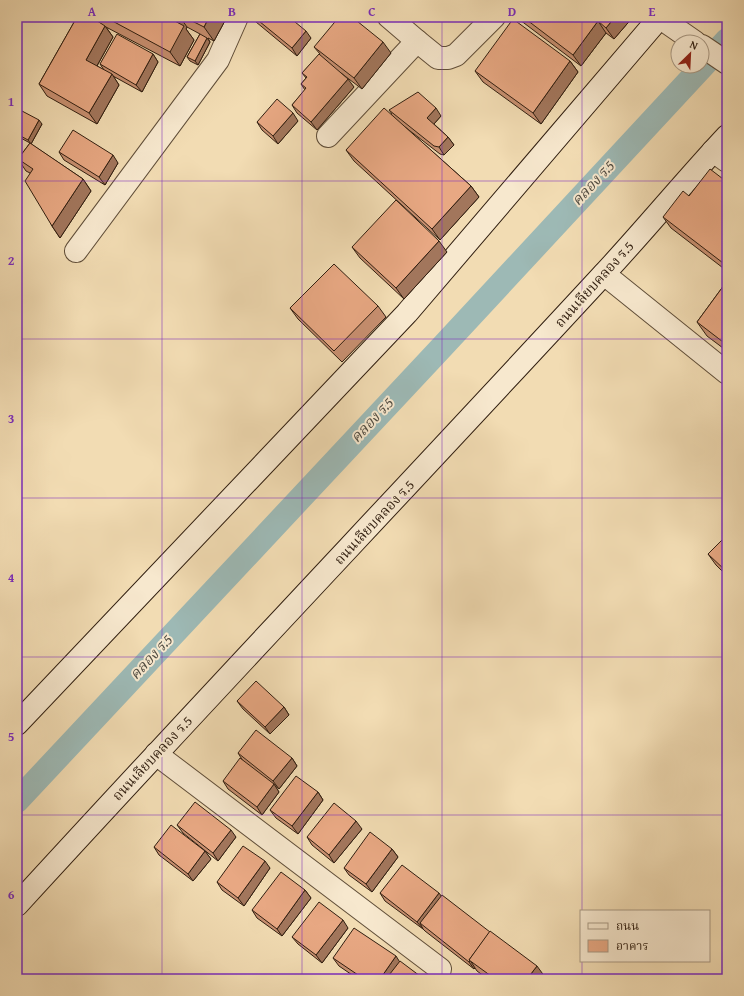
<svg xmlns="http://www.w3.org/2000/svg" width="744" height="996" font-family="'Gentium Book Plus','Noto Serif Thai',serif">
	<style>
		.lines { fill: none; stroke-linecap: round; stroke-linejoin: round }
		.canal { stroke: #9db9b5; stroke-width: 24 }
		.street-casing { stroke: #604e39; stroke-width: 24 }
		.secondary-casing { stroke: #301e10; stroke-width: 24 }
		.street { stroke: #f7e8ce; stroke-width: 22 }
		.secondary { stroke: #f7e8ce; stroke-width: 22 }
		.wall { fill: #c89071; stroke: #301e10 }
		.shaded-wall { fill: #a2765c; stroke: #301e10 }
		.building { fill: #e8a883; stroke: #301e10 }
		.grid { fill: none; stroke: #7b2cbf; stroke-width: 1; stroke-opacity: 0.55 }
		.labels { text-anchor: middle; stroke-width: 4; stroke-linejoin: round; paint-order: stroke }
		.street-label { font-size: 14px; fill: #301e10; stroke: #f7e8ce }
		.water-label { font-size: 15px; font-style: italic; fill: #514c42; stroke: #f7e8ce }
		.neatline { fill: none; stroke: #7b2cbf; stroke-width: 1.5 }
		.grid-label { font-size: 13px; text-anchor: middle; font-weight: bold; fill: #7b2cbf }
	</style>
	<rect width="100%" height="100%" fill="#f2dcb3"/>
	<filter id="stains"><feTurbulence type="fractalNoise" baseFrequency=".005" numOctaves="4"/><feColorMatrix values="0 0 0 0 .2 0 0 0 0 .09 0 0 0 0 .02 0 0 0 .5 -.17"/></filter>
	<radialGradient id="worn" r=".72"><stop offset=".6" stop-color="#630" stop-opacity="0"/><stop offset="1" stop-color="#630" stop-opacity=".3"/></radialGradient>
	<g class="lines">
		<polyline class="canal" points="17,801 442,347 727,40"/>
		<defs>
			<g id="street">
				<polyline points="389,17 417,41 438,58 448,58 456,55 494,17"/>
				<polyline points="659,17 695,42"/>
				<polyline points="702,46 727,63"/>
				<polyline points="328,136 417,41"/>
				<polyline points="713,151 727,161"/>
				<polyline points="76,251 218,60 237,17"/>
				<polyline points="604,274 727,373"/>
				<polyline points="156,754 440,969"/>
			</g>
			<g id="secondary">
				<polyline points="17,724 407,313 660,17"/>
				<path d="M17,905C210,694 407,487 601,277C644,231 684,182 727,136"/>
			</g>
		</defs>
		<use href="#street" class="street-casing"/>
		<use href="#secondary" class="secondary-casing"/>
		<use href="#street" class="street"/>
		<use href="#secondary" class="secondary"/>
	</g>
	<g class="wall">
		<polygon points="77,17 227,17 214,41 208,38 210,42 198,65 190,61 187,57 200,34 187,27 186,29 194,40 180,66 106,27 113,37 97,66 104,70 100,64 153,54 158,62 142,92 113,76 119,85 97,124 47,96 39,84"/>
		<polygon points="250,17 289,17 311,38 297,56"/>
		<polygon points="516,17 633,17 614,39 606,33 581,66"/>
		<polygon points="314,47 391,53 362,89 341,73 354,87 317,130 297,113 292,105 305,90 301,84 306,78 302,73 320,54"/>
		<polygon points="570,61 578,72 541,124 483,82 475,71"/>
		<polygon points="389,110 441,116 434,124 448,137 454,145 444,155 440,154 405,127 471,186 479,197 440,240 354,161 346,150 392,114"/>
		<polygon points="17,121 42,124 31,144 83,179 91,191 60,238 52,226 30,173 26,171 18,159 30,143 17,136"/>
		<polygon points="298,121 278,144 262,130 257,122"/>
		<polygon points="59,152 118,163 105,185 64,160"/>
		<polygon points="727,182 727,271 671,228 663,217 689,196"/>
		<polygon points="352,247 447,252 404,299 360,258"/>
		<polygon points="727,281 727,351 707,336 697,322"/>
		<polygon points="378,306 386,317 342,362 298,319 290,308"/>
		<polygon points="727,535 727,576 716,565 708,554"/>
		<polygon points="237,701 284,707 289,715 270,734 243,709"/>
		<polygon points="238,753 292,758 297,766 279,789 274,785 279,792 262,815 228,789 223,781 243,761"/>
		<polygon points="318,792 323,800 298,834 276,818 270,810"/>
		<polygon points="177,825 236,837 218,861 183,833"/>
		<polygon points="362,829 334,863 312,845 307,837"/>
		<polygon points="154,847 205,851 211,859 193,881 159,855"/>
		<polygon points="392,849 398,857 372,892 349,875 344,868"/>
		<polygon points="270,868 244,906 222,890 217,882"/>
		<polygon points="305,890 311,898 282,936 257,918 252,910"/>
		<polygon points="380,893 441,896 545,977 543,979 488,979 477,971 475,968 474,969 425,931 423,929 385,901"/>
		<polygon points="348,928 322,963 298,944 292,937"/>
		<polygon points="333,958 399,962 424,979 358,979 339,966"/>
	</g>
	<g class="shaded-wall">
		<polygon points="175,17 180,17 187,27 186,29 194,40 180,66 170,52 173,20"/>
		<polygon points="209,17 227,17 214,41 204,27"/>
		<polygon points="615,17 633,17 614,39 606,28"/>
		<polygon points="598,21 606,33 581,66 573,55"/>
		<polygon points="105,26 113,37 94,71 86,60"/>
		<polygon points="306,31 311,38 297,56 292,48"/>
		<polygon points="207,38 210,42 198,65 195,61"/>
		<polygon points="383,42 391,53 362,89 354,78"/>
		<polygon points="153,54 158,62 142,92 136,85"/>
		<polygon points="570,61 578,72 541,124 533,113"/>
		<polygon points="112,74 119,85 97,124 89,113"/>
		<polygon points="348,79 354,87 317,130 311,122"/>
		<polygon points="436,108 441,116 433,125 427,118"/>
		<polygon points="293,113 298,121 278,144 273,136"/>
		<polygon points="39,120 42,124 31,144 28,140"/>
		<polygon points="448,137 454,145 444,155 439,147"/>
		<polygon points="113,155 118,163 105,185 99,177"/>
		<polygon points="83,179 91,191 60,238 52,226"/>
		<polygon points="471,186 479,197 440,240 432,229"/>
		<polygon points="439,241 447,252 404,299 396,288"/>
		<polygon points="284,707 289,715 270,734 265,727"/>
		<polygon points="292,758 297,766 279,789 273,781"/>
		<polygon points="274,784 279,792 262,815 257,807"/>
		<polygon points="318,792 323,800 298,834 292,826"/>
		<polygon points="356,821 362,829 334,863 329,855"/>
		<polygon points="231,830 236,837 218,861 213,853"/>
		<polygon points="392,849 398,857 372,892 366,884"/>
		<polygon points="205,851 211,859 193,881 188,874"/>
		<polygon points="265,861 270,868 244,906 238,898"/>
		<polygon points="305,890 311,898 282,936 277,929"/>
		<polygon points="439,893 445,901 420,923 423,929 417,922"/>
		<polygon points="343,920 348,928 322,963 316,955"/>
		<polygon points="396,956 401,964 391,979 380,979"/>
		<polygon points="470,960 475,968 474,969 469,962"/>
		<polygon points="537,966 545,977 543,979 527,979"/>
	</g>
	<g class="building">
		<polygon points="77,17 91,17 105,26 86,60 112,74 89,113 39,84"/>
		<polygon points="105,17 175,17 173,20 184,26 170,52"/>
		<polygon points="184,17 209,17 204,27"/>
		<polygon points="254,17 289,17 306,31 292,48"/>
		<polygon points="339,17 352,17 383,42 354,78 314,47"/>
		<polygon points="523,17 615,17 606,28 598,21 573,55"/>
		<polygon points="513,19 570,61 533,113 475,71"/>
		<polygon points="117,34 153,54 136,85 100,64"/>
		<polygon points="200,34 207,38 195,61 187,57"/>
		<polygon points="319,54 348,79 311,122 292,105 306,88 301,84 307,77 302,73"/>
		<polygon points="418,92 436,108 427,118 448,137 439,147 434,146 389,110"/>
		<polygon points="277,99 293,113 273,136 257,122"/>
		<polygon points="384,108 471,186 432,229 346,150"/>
		<polygon points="22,111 39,120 28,140 17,134 17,121"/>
		<polygon points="73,130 113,155 99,177 59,152"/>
		<polygon points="30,143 83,179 52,226 25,181 33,169 18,159"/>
		<polygon points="710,169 727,182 727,266 663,217 683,191 689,196"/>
		<polygon points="396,200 439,241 396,288 352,247"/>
		<polygon points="334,264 378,306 334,351 290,308"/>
		<polygon points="727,281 727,345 697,322"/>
		<polygon points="727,535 727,572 708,554"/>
		<polygon points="256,681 284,707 265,727 237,701"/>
		<polygon points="256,730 292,758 273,781 238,753"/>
		<polygon points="240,758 274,784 257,807 223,781"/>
		<polygon points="296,776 318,792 292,826 270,810"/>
		<polygon points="195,802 231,830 213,853 177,825"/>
		<polygon points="334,803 356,821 329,855 307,837"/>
		<polygon points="171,825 205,851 188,874 154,847"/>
		<polygon points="370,832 392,849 366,884 344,868"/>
		<polygon points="243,846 265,861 238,898 217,882"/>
		<polygon points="402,865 439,893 417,922 380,893"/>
		<polygon points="281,872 305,890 277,929 252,910"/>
		<polygon points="442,895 490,932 469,960 470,960 469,962 420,923"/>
		<polygon points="319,902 343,920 316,955 292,937"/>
		<polygon points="354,928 396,956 380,979 364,979 333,958"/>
		<polygon points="490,931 537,966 527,979 489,979 491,976 469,960"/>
		<polygon points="400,961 424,979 386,979"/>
	</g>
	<path class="grid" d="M162,17V979M302,17V979M442,17V979M582,17V911M17,181H727M17,339H727M17,498H727M17,657H727M17,815H727M582,961V979"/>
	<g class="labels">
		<g class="street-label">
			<text transform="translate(594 284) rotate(-48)" y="5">ถนนเลียบคลอง ร.5</text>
			<text transform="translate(374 522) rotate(-47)" y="5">ถนนเลียบคลอง ร.5</text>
			<text transform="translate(152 758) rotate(-47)" y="5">ถนนเลียบคลอง ร.5</text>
		</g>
		<g class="water-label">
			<text transform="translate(593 183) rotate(-47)" y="5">คลอง ร.5</text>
			<text transform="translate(372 420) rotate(-47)" y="5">คลอง ร.5</text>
			<text transform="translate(151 657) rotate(-47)" y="5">คลอง ร.5</text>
		</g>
	</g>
	<rect width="744" height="996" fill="none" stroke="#f2dcb3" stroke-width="44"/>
	<rect x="580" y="910" width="130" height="52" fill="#f7e8ce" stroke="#a79782"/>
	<rect x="588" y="923" width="20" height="6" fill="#f7e8ce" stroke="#a79782"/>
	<text x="616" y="930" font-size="12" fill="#301e10">ถนน</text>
	<rect x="588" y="940" width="20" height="12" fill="#e8a883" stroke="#a79782"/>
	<text x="616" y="950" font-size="12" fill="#301e10">อาคาร</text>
	<g transform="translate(690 54) rotate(24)"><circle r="19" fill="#f7e8ce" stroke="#a79782"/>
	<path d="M0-3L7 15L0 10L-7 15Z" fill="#8f2418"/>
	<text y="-6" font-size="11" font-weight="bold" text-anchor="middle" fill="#301e10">N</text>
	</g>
	<rect x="22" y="22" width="700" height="952" class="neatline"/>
	<g class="grid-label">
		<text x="92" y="16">A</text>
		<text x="232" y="16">B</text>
		<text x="372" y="16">C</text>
		<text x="512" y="16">D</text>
		<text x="652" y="16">E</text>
		<text x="11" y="106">1</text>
		<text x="11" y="265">2</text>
		<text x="11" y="423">3</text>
		<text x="11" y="582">4</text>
		<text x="11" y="741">5</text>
		<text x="11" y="899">6</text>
	</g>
	<rect width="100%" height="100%" filter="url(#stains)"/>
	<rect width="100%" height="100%" fill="url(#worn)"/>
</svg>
